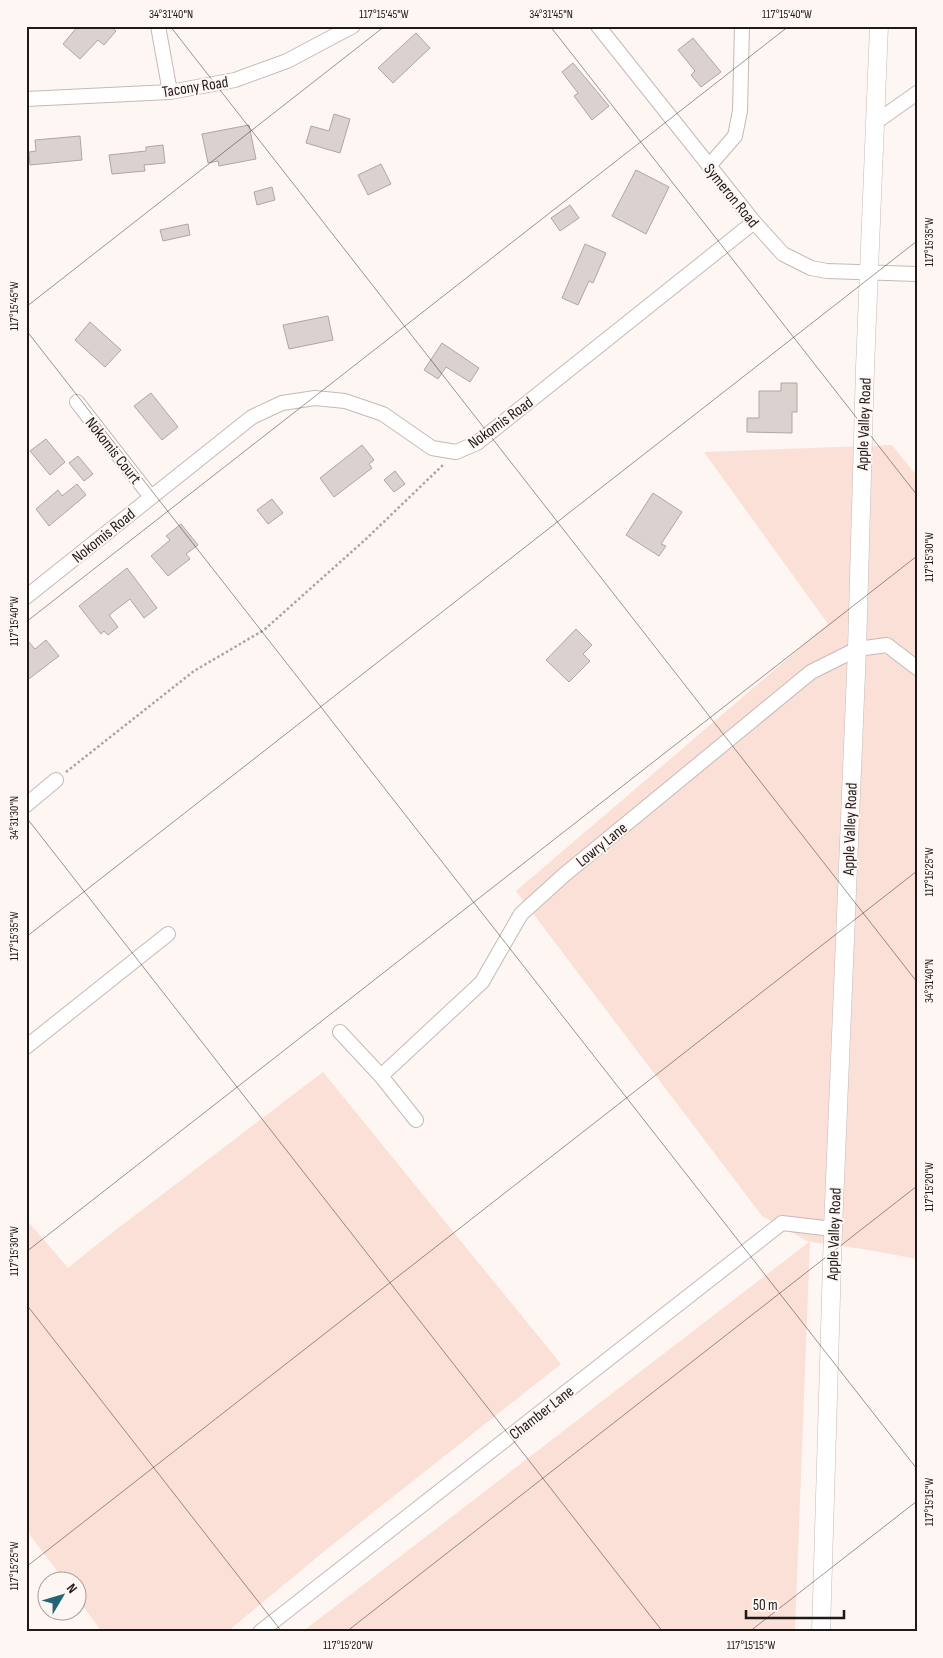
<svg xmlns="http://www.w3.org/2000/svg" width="943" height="1658" font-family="'Sofia Sans Condensed',sans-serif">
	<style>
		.green { fill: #fbe0d7 }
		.building { fill: #dbd1ce; stroke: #afa6a3 }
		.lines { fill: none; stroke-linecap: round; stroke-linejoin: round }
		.minor-casing { stroke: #c4bab7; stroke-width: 16 }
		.major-casing { stroke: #c4bab7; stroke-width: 19 }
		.path { stroke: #aba5a2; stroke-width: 2.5; stroke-dasharray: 2.5 2.5; stroke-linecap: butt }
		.minor { stroke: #fff; stroke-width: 14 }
		.major { stroke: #fff; stroke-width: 18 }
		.ticks { fill: none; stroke: #1e1a19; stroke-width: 1; stroke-opacity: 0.45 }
		.labels { text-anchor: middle; stroke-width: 4; stroke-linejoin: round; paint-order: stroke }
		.street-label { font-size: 16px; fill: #1e1a19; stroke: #fef6f3 }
		.neatline { fill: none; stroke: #1e1a19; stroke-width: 2 }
		.ticks-label { font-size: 12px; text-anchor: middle; fill: #1e1a19 }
	</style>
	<rect width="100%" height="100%" fill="#fef6f3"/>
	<g class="green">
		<polygon points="892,445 917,476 917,1259 863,1249 810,1242 795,1632 302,1632 809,1242 762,1216 516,891 828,624 704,452"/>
		<polygon points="323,1072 561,1364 327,1549 227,1632 102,1632 78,1599 78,1580 64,1580 26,1530 26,1219 68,1268 100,1242"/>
	</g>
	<g class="building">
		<polygon points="78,26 111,26 116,31 104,45 98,40 80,59 63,44"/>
		<polygon points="416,33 430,48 393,83 378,68"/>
		<polygon points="693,38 721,72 701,87 691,75 695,71 678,50"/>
		<polygon points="573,63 609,106 592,120 574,96 578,93 562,72"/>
		<polygon points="334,114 350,119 340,153 306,143 311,126 329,131"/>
		<polygon points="249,125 256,159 219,166 218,161 208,163 202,134"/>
		<polygon points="80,136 82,160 30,165 29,152 36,151 35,140"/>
		<polygon points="163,145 165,163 144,165 145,171 112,174 109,155 146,151 146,147"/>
		<polygon points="381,164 391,184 368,195 358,175"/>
		<polygon points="636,170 669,187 646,234 612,216"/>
		<polygon points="272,187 275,200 257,205 254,192"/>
		<polygon points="570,205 579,218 560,231 551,218"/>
		<polygon points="188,224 190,235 163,241 160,230"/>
		<polygon points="585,244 606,253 593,283 589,281 578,305 562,298"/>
		<polygon points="328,316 333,340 289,349 283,325"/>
		<polygon points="90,322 121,350 105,367 75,340"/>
		<polygon points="442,343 479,368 470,382 446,367 438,379 424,370"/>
		<polygon points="781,383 797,383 797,412 792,412 792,433 747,432 747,418 759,418 759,391 781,391"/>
		<polygon points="151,393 178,427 162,440 134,406"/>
		<polygon points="46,439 65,462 50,475 30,451"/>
		<polygon points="362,445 374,460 369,464 372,468 334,497 320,478"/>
		<polygon points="78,456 93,474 84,481 69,463"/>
		<polygon points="395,471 405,484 394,492 384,480"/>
		<polygon points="77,484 86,495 49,526 36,509 58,490 62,496"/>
		<polygon points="653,493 682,512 661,544 666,546 659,556 626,535"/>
		<polygon points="272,499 283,513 268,524 257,510"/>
		<polygon points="181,524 198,545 186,554 190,559 168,576 151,556 170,540 166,536"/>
		<polygon points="127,568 157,608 144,618 130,599 109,615 118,627 108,635 104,631 101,634 79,606"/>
		<polygon points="576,629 592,645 583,654 590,661 569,682 546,660"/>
		<polygon points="26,639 35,649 46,640 59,656 26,681"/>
	</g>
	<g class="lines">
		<defs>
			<g id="minor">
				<polyline points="158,26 170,92"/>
				<polyline points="598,26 754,222 783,254 811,268 827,271 917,274"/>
				<polyline points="26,99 170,92 235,80 287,61 353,26"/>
				<polyline points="876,122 917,93"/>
				<polyline points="709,166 735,136 740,111 742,26"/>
				<polyline points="77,402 151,497"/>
				<polyline points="26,597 252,417 282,403 315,398 345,401 383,414 432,448 456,452 477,443 754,222"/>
				<polyline points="26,805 56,780"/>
				<polyline points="340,1032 381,1076 416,1120"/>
				<polyline points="26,1047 168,934"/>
				<polyline points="381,1076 482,982 521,914 564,875 811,672 857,649 887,645 917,668"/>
				<polyline points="260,1632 782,1223 833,1229"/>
			</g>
			<polyline id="major" points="821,1632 833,1229 857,649 865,368 879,26"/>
		</defs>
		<use href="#minor" class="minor-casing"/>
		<use href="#major" class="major-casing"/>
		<polyline class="path" points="66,772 194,671 264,630 366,539 444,464"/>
		<use href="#minor" class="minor"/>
		<use href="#major" class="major"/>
	</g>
	<path class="ticks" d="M170,26L917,982M550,26L917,495M26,307L385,26M26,330L917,1469M26,622L789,26M26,817L663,1632M26,937L917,241M26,1252L917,556M26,1304L282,1632M26,1567L917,871M346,1632L917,1186M749,1632L917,1501"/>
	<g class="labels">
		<g class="street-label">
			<text transform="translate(195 86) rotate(-9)" y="6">Tacony Road</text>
			<text transform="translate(732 195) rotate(51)" y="6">Symeron Road</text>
			<text transform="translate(500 422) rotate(-36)" y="6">Nokomis Road</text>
			<text transform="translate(863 424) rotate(-88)" y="6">Apple Valley Road</text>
			<text transform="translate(114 450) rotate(52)" y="6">Nokomis Court</text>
			<text transform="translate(103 535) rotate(-39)" y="6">Nokomis Road</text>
			<text transform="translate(849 829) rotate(-88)" y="6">Apple Valley Road</text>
			<text transform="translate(601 844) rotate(-39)" y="6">Lowry Lane</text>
			<text transform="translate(833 1234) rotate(-88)" y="6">Apple Valley Road</text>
			<text transform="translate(541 1412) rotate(-38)" y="6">Chamber Lane</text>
		</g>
	</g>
	<rect width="943" height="1658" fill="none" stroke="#fef6f3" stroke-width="55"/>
	<g transform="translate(62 1596) rotate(52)"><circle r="24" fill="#fef6f3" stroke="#a49e9c"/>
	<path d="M0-4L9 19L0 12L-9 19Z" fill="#216577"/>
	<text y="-8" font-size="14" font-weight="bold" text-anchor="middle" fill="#1e1a19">N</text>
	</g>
	<path d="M746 1610v8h98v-8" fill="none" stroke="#1e1a19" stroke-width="2.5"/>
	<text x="753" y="1610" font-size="15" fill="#1e1a19" stroke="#fef6f3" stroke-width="4" paint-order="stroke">50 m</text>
	<rect x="28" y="28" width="888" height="1602" class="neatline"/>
	<g class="ticks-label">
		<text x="171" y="18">34°31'40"N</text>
		<text x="384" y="18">117°15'45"W</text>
		<text x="551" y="18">34°31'45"N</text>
		<text x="787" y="18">117°15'40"W</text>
		<text transform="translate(929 242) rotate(-90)" y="4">117°15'35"W</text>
		<text transform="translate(14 306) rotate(-90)" y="4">117°15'45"W</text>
		<text transform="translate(929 557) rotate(-90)" y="4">117°15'30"W</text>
		<text transform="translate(14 621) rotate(-90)" y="4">117°15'40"W</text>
		<text transform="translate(14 818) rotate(-90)" y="4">34°31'30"N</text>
		<text transform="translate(929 872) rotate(-90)" y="4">117°15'25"W</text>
		<text transform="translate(14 936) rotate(-90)" y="4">117°15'35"W</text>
		<text transform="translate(929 981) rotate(-90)" y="4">34°31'40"N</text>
		<text transform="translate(929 1187) rotate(-90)" y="4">117°15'20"W</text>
		<text transform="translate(14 1251) rotate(-90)" y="4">117°15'30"W</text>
		<text transform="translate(929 1502) rotate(-90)" y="4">117°15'15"W</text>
		<text transform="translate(14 1566) rotate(-90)" y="4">117°15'25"W</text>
		<text x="348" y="1649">117°15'20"W</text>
		<text x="751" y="1649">117°15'15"W</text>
	</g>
</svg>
